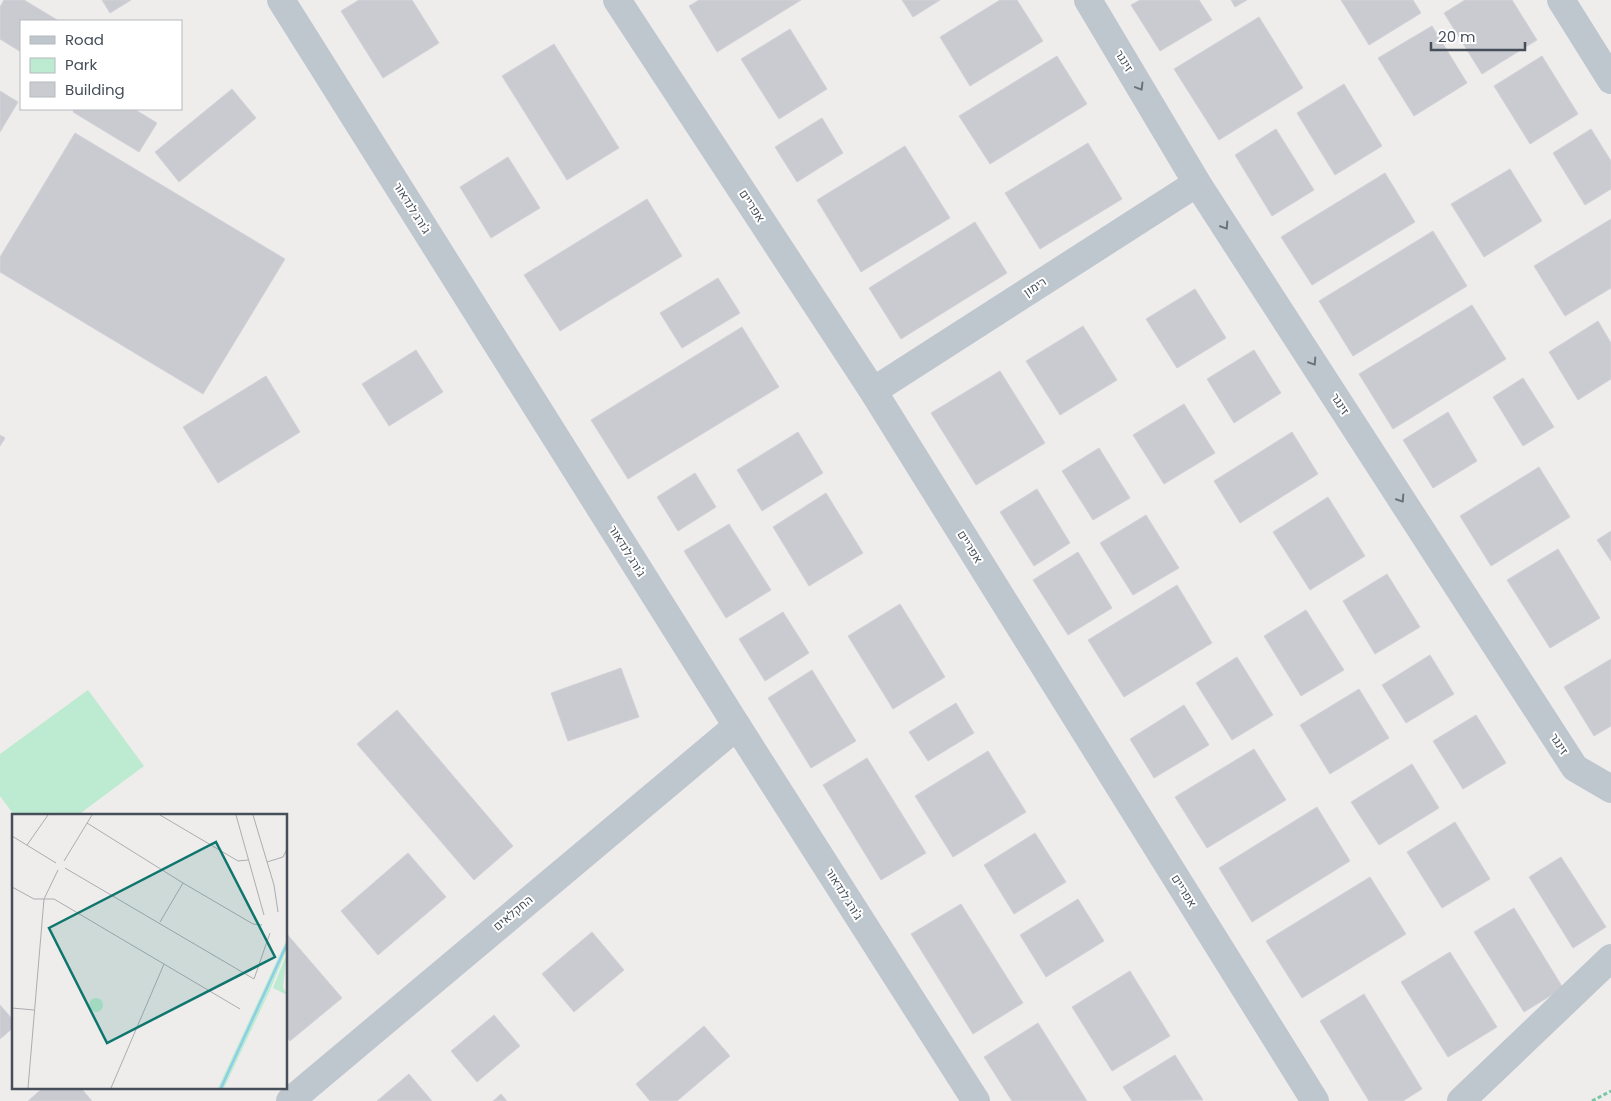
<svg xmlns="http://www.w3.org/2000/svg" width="1611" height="1101" font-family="Poppins,Heebo,sans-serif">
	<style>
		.green { fill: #bcebd1 }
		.building { fill: #cacbd1; stroke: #d1d2d8 }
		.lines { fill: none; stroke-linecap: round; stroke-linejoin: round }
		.path { stroke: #77c7a4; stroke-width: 3; stroke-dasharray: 4 2.5; stroke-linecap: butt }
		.street { stroke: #bec6ce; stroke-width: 28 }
		.oneway { stroke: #6a737c }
		.labels { text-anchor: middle; stroke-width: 4; stroke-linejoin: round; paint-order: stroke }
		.street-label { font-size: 12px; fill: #464f59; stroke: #fff }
		.inset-river { fill: none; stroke: #8ccee6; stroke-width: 2.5 }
		.inset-road { fill: none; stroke: #abadb1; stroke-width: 1 }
		.view { fill: #0f766e; fill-opacity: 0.15; stroke: #0f766e; stroke-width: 2.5 }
		.inset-edge { fill: none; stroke: #464f59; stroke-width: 2.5 }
	</style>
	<rect width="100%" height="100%" fill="#efecec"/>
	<polygon class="green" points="88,690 144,766 78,815 14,815 0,796 0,754"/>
	<g class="building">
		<polygon points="4,0 24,0 59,21 21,21 21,52 0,39 0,7"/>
		<polygon points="102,0 131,0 110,13"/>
		<polygon points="359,0 412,0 439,43 383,78 341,11"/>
		<polygon points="699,0 801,0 717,52 689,6"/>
		<polygon points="902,0 940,0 913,17"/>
		<polygon points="1000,0 1017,0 1043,41 970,86 940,37"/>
		<polygon points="1140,0 1199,0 1212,20 1160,51 1131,5"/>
		<polygon points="1231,0 1247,0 1235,7"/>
		<polygon points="1341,0 1413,0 1421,13 1369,45"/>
		<polygon points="1465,0 1512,0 1537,40 1482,74 1444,13"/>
		<polygon points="1259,17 1303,88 1219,140 1174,69"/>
		<polygon points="1432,26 1467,83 1414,116 1378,58"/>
		<polygon points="790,29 827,89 779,119 741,59"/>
		<polygon points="554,44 619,148 567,180 502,76"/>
		<polygon points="1057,56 1087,104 990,164 959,116"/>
		<polygon points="1542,56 1578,114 1530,144 1494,86"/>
		<polygon points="1344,84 1382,146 1335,175 1297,113"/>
		<polygon points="232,89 256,118 179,182 155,152"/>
		<polygon points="0,91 18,102 0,132"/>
		<polygon points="74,109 134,109 157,123 139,152 73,112"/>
		<polygon points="822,118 843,153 797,182 775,147"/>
		<polygon points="1276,129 1314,190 1272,216 1235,155"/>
		<polygon points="1591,129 1611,161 1611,189 1585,205 1553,153"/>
		<polygon points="75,133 285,259 203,394 0,272 0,257"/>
		<polygon points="1088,143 1122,199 1040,249 1005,193"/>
		<polygon points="905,146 950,218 861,272 817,200"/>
		<polygon points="508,157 540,208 491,238 460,187"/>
		<polygon points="1510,169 1542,221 1484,257 1451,204"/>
		<polygon points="1385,173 1415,222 1312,285 1281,237"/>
		<polygon points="647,199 682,256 560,331 524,275"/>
		<polygon points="1611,219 1611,288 1565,316 1534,266"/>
		<polygon points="975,222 1007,273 901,339 869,288"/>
		<polygon points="1433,231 1467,286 1353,356 1319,301"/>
		<polygon points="718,278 740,313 682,348 660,313"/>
		<polygon points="1195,289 1226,338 1177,368 1146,319"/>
		<polygon points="1472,305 1506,359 1393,429 1359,374"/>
		<polygon points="1598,321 1611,343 1611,379 1578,400 1549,352"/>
		<polygon points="1083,326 1117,380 1060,415 1026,361"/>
		<polygon points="742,327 779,387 628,479 591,420"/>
		<polygon points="416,350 443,392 389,426 362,384"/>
		<polygon points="1254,350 1281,393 1234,423 1207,379"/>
		<polygon points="1000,371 1045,443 976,485 931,413"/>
		<polygon points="266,376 300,432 218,483 183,427"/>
		<polygon points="1523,378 1554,427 1523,446 1493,397"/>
		<polygon points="1184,404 1215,453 1164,484 1133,435"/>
		<polygon points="1448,412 1477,461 1433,488 1403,440"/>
		<polygon points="798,432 823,473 762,511 737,470"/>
		<polygon points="1292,432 1318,474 1240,523 1214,481"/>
		<polygon points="0,435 5,438 0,446"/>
		<polygon points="1099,448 1130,498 1093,520 1062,471"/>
		<polygon points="1539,467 1570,517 1491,566 1460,516"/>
		<polygon points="695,473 716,507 678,531 657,497"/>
		<polygon points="1037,489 1070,543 1034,566 1000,512"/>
		<polygon points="826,493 863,553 809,586 773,527"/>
		<polygon points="1328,497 1365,556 1310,590 1273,532"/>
		<polygon points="1146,515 1179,568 1133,595 1100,543"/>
		<polygon points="729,524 771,590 726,618 684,551"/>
		<polygon points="1611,531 1611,561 1597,540"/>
		<polygon points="1558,549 1600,618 1550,648 1507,580"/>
		<polygon points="1078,552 1112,608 1068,635 1033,580"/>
		<polygon points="1387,574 1420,627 1375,654 1343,601"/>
		<polygon points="1177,585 1212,643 1124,697 1088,640"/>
		<polygon points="900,604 945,677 893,709 848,636"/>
		<polygon points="1306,610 1344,670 1301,696 1264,636"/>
		<polygon points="783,612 809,653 765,681 739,639"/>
		<polygon points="1430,655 1454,694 1406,723 1382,685"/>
		<polygon points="1237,657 1273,715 1232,740 1196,683"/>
		<polygon points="1611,659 1611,726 1594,736 1564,687"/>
		<polygon points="621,668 639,717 568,741 551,693"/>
		<polygon points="812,670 856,741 811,768 768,698"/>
		<polygon points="1359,689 1389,738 1330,774 1300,725"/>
		<polygon points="956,703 974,733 928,761 909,732"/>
		<polygon points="1184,705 1209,745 1154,778 1130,739"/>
		<polygon points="397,710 513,846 474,880 357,744"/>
		<polygon points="1476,715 1506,763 1463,789 1433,741"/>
		<polygon points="1254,749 1286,800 1207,848 1175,797"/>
		<polygon points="988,751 1026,812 953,857 915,796"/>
		<polygon points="867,758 926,853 881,880 823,785"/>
		<polygon points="1412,764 1439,808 1379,845 1351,802"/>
		<polygon points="1317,807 1350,861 1252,922 1219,868"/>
		<polygon points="1455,822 1490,879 1442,908 1407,852"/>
		<polygon points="1035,833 1066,882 1014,914 984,865"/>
		<polygon points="408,853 446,897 378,955 341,911"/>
		<polygon points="1561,857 1606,927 1573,948 1529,877"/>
		<polygon points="1370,877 1406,934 1302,998 1266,941"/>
		<polygon points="1078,899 1104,941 1046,977 1020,935"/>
		<polygon points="961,904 1023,1003 973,1034 911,934"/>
		<polygon points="1514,908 1563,988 1524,1012 1474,932"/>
		<polygon points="592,932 624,970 574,1012 542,974"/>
		<polygon points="286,933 342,998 290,1041 286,1036"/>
		<polygon points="1450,952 1497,1027 1448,1057 1401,982"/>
		<polygon points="1130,971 1170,1036 1112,1071 1072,1007"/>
		<polygon points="1364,994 1422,1089 1403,1101 1369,1101 1320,1021"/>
		<polygon points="0,1005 14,1021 14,1027 0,1039"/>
		<polygon points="494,1015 520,1046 477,1082 451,1051"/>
		<polygon points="1038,1023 1087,1101 1012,1101 984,1057"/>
		<polygon points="704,1026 730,1056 677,1101 650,1101 636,1084"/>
		<polygon points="1175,1055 1203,1100 1132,1101 1123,1087"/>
		<polygon points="409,1074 432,1101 377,1101"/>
		<polygon points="44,1087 80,1087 92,1101 28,1101"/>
		<polygon points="501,1094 507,1101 493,1101"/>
	</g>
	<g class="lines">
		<polyline class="path" points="1592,1101 1611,1091"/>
		<g class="street">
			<polyline points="281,0 737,726 976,1101"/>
			<polyline points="617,0 873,391 1315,1101"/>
			<polyline points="1088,0 1197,183 1575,768 1611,789"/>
			<polyline points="1561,0 1611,80"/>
			<polyline points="873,391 1197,183"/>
			<polyline points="290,1101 737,726"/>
			<polyline points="1461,1101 1611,958"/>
		</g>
	</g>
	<defs><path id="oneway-chevron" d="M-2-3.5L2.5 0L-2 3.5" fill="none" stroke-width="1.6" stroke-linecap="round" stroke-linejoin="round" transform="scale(1.25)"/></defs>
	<g class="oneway">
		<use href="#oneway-chevron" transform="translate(1140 87) rotate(59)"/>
		<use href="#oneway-chevron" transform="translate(1225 226) rotate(57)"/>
		<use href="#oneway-chevron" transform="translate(1313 362) rotate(57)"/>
		<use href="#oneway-chevron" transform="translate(1401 499) rotate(57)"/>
	</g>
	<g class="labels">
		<g class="street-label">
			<text transform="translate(1124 61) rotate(59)" y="4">זינגר</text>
			<text transform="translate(752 206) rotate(57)" y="4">אפריים</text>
			<text transform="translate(412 208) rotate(58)" y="4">ג'ורג לנדאור</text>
			<text transform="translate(1035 287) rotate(-33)" y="4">רימון</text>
			<text transform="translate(1340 404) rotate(57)" y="4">זינגר</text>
			<text transform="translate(970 547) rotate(58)" y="4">אפריים</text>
			<text transform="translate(627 551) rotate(58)" y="4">ג'ורג לנדאור</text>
			<text transform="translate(1559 744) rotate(57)" y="4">זינגר</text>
			<text transform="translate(1184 891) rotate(58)" y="4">אפריים</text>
			<text transform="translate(844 894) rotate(58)" y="4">ג'ורג לנדאור</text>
			<text transform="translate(513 913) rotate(-40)" y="4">החקלאים</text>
		</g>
	</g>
	<g transform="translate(12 814)">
		<rect width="275" height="275" fill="#efecec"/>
		<path d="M275,125V135L258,176L212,274H206ZM275,139L271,173L275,181L261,174ZM77 191a7 7 0 1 1 14 0a7 7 0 1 1-14 0Z" fill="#bcebd1"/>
		<path class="inset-river" d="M209,274L275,130"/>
		<path class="inset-road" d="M148,1L226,47L236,46M224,1L252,101M241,1L262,71L266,98M75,9L171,69L241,110L250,111M0,22L44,49M15,31L36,1M52,47L80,1M255,48L271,43L275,35M53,54L242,165L258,119M0,73L22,85H42L228,195M148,108L171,69M0,194L22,196M16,274L32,85L46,56M99,274L152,150"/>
		<path class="view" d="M204,28L263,143L95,229L37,114Z"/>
		<rect width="275" height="275" class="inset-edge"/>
	</g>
	<rect x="20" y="20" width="162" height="90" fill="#ffffff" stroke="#b5b9bd"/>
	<rect x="30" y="36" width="25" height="8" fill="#bec6ce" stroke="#b5b9bd"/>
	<text x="65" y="45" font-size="15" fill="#464f59">Road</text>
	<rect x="30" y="58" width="25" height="15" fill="#bcebd1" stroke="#b5b9bd"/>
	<text x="65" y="70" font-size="15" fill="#464f59">Park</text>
	<rect x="30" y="82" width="25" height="15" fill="#cacbd1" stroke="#b5b9bd"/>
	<text x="65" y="95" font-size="15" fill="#464f59">Building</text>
	<path d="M1431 42v8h94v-8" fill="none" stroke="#464f59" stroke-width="2.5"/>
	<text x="1438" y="42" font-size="15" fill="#464f59" stroke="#ffffff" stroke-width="4" paint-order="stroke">20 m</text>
</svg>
